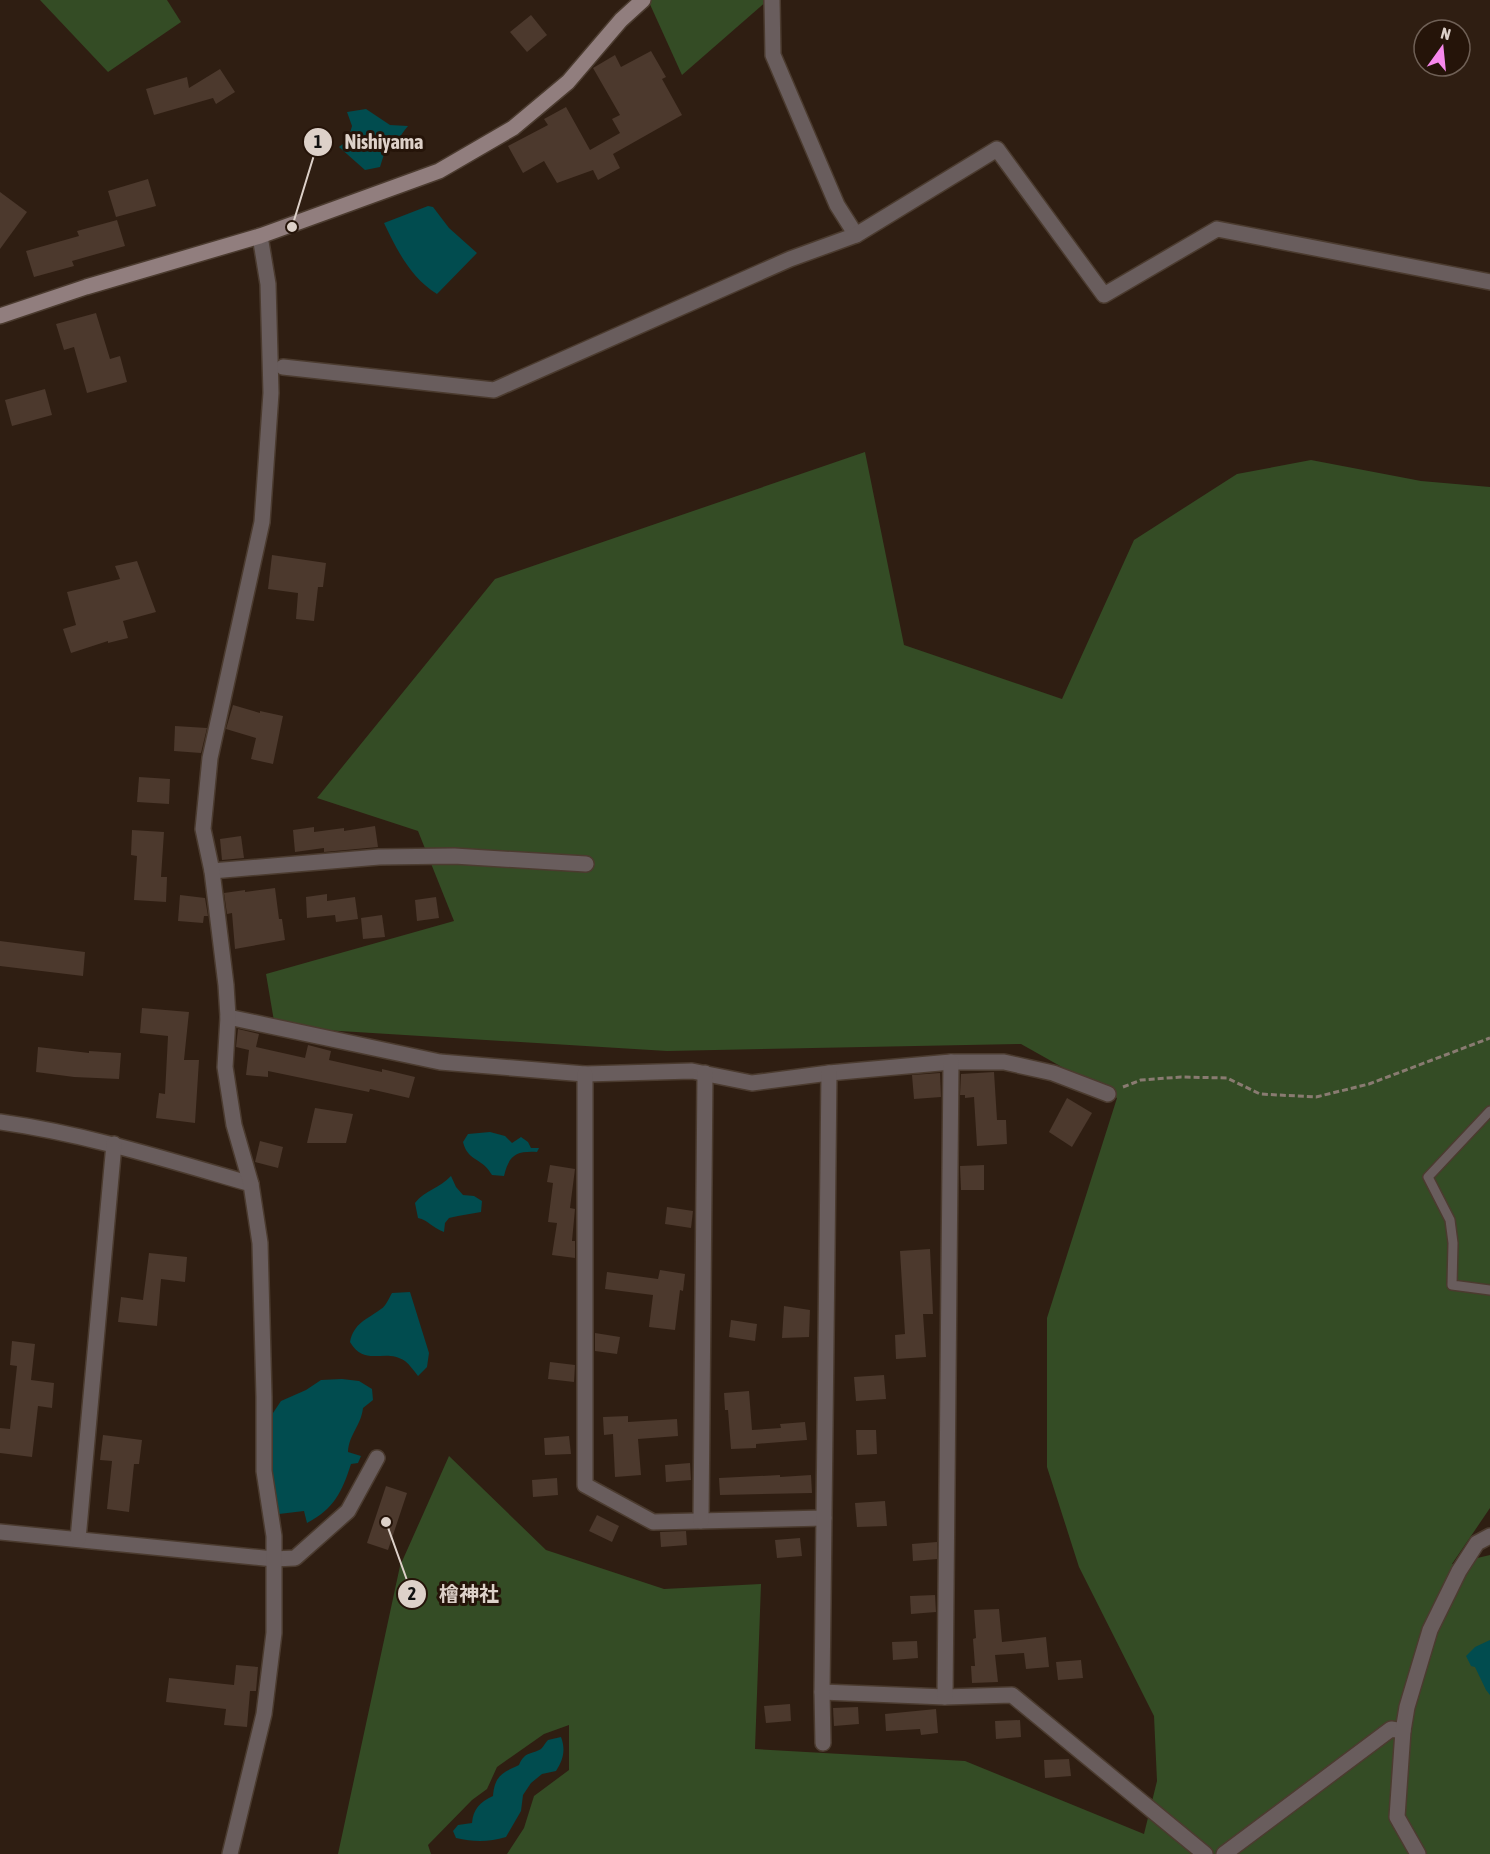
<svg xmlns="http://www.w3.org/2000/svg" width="1490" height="1854" font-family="'Asap Condensed','Noto Sans JP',sans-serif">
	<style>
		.green { fill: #344c25 }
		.water { fill: #014c4f }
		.building { fill: #4c392d }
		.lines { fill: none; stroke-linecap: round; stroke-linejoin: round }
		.lane-casing { stroke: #4b3b2f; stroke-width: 12 }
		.street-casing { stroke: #4b3b2f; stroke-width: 18 }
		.secondary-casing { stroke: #4b3b2f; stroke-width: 18 }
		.path { stroke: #897b71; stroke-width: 3; stroke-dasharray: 6 3; stroke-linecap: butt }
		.lane { stroke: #695d5d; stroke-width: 9 }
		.street { stroke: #695d5d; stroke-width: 15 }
		.secondary { stroke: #917e7e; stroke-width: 15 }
		.leader { fill: none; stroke: #ddd1c9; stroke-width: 2 }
		.callout-dot { fill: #ddd1c9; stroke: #251409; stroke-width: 2 }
		.mark-label { font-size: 18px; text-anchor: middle; font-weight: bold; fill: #111 }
		.callout-label { font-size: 20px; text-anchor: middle; font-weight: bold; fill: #ddd1c9; stroke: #251409; stroke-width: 6; stroke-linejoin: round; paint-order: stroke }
	</style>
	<rect width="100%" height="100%" fill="#2f1e12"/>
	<g class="green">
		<polygon points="40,0 167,0 181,22 108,72"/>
		<polygon points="648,0 768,0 682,75"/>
		<polygon points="865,452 904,645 1062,699 1134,540 1237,474 1311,460 1421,481 1490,487 1490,1508 1452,1564 1490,1555 1490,1854 507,1854 524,1828 534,1796 569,1770 569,1725 544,1734 497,1767 487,1789 472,1800 428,1845 431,1854 338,1854 400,1566 449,1456 546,1550 664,1589 761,1584 755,1749 965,1761 1144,1834 1157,1781 1154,1716 1079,1567 1047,1467 1047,1318 1117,1098 1021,1044 667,1051 275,1027 266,974 454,921 418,831 317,798 495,579"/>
	</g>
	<g class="water">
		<path d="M366,109L390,125L408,126C399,136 398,144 385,151L380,167L365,170L339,147L348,140L352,126L347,112Z"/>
		<path d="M428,206L433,207L449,228L477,253L437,294C410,277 397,250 384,223Z"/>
		<path d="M490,1132L505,1136L512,1143L521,1137L528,1142L531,1148H539L537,1152C516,1151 509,1155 504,1176L492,1175C482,1157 468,1162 463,1142L468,1134Z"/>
		<path d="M451,1176L456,1187L463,1195L474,1196L482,1201L481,1212L458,1216L449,1218L445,1223L444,1232C434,1229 428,1220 418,1218L415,1203C425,1190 440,1188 451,1176Z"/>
		<path d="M410,1292L429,1353L427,1367L418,1376C414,1371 410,1365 405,1361C385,1347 365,1368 350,1342C354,1323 366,1320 381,1309C386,1306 389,1298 392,1293Z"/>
		<path d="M342,1379L359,1381L372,1389L373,1400L363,1408C361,1426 349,1434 348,1452L361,1456L358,1463L351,1464C342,1492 334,1509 307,1523L304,1511L279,1514L271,1467L269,1419L281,1401L306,1390L321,1380Z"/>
		<polygon points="1490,1640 1490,1695 1486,1690 1475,1667 1471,1666 1466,1656 1475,1647"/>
		<path d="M561,1737C566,1750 563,1760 556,1771L542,1774L531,1783L523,1795L521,1811L506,1837C489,1842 474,1842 456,1838L453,1831L458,1825L472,1823C473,1809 480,1802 493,1796C495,1775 502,1773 519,1765C525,1751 531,1755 541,1749C544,1746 545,1743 548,1740Z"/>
	</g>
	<g class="building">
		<polygon points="531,15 547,35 527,52 510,32"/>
		<polygon points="651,51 666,77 662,79 682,115 613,154 620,168 598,180 593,170 557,183 544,161 523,173 508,146 548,125 544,119 566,107 590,150 620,133 612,119 620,115 593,68 615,55 621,67"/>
		<polygon points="220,69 235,92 216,104 213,98 154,115 146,89 187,77 189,88"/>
		<polygon points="148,179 156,206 116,217 108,191"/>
		<polygon points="0,192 27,212 0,249"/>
		<polygon points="117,220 125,246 72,261 74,266 34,277 26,251 79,236 77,231"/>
		<polygon points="96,313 110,359 120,356 127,382 87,393 74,347 64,350 56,324"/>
		<polygon points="45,389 52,415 12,426 5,400"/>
		<polygon points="272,555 326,563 323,587 318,587 314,621 296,619 298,593 268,589"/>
		<polygon points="137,561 156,612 123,621 128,638 108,643 108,641 71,653 63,629 76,625 67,592 120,579 115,566"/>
		<polygon points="233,705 260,713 260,711 283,716 273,764 251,759 256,738 226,729"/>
		<polygon points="175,726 207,728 201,753 174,751"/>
		<polygon points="139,777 170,779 169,804 137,802"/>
		<polygon points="375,826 378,847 324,852 324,848 295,852 293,830 314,827 314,832 344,828 344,831"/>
		<polygon points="132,830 164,832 161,877 167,877 166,902 134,900 137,856 131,855"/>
		<polygon points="241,836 244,858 222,860 220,839"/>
		<polygon points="275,888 279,919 282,919 285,940 235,949 232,913 227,914 224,893 245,890 245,892"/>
		<polygon points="327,894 327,901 355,897 358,919 336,922 335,915 307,918 306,897"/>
		<polygon points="180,895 205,898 208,916 204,916 203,923 178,921"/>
		<polygon points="436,897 439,918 417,921 415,900"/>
		<polygon points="382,915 385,937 363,939 361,918"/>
		<polygon points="0,941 85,952 83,976 0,966"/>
		<polygon points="142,1008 189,1012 184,1060 199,1060 195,1123 156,1118 159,1093 165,1094 168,1036 140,1033"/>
		<polygon points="238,1029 259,1034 256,1047 305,1058 308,1045 331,1051 329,1060 382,1072 382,1069 415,1077 409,1098 370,1089 369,1092 268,1071 268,1077 246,1075 249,1050 236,1047"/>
		<polygon points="38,1047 89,1053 89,1051 121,1053 119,1079 74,1077 36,1072"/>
		<polygon points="994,1072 997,1120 1006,1120 1007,1144 977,1146 974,1097 965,1098 965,1095 960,1095 961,1074"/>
		<polygon points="940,1073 941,1097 914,1099 912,1075"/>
		<polygon points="1067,1098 1092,1113 1072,1147 1049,1132"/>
		<polygon points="315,1108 353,1114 346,1143 307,1143"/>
		<polygon points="260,1141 283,1147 278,1168 255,1162"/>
		<polygon points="550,1165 575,1169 570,1208 575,1209 572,1241 575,1241 575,1258 552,1255 557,1223 548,1222 553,1183 547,1182"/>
		<polygon points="984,1165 984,1190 961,1190 960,1166"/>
		<polygon points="667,1207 693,1211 691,1228 665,1224"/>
		<polygon points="930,1249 933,1314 923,1314 926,1357 896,1359 895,1335 905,1334 900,1251"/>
		<polygon points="149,1253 187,1257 185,1282 161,1279 157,1326 118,1322 121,1297 143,1300"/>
		<polygon points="660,1270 685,1274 683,1291 680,1290 675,1330 649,1327 653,1295 605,1289 607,1272 658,1279"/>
		<polygon points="784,1306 810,1310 809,1337 782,1338"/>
		<polygon points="731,1320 757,1324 755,1341 729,1337"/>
		<polygon points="595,1333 620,1337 617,1354 595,1351"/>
		<polygon points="12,1341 35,1344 31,1380 54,1383 52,1408 38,1406 32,1457 0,1453 0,1428 10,1429 17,1366 10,1365"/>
		<polygon points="550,1362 575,1365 574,1382 548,1379"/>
		<polygon points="884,1375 886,1399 856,1401 854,1377"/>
		<polygon points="749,1391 752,1430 781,1428 780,1424 805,1422 807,1440 756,1444 756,1448 731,1449 728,1410 725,1410 724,1393"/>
		<polygon points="628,1416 628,1422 677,1419 678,1436 638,1439 641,1475 615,1477 613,1434 604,1435 603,1417"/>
		<polygon points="856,1430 876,1430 877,1454 857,1455"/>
		<polygon points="103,1435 142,1440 139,1464 134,1464 129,1512 107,1509 112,1461 100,1460"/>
		<polygon points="569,1436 571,1454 545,1455 544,1438"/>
		<polygon points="690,1463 691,1480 666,1482 665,1465"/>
		<polygon points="780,1475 780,1477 811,1475 812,1493 720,1495 719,1478"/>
		<polygon points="557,1478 558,1495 533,1497 532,1480"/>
		<polygon points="386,1486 407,1493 388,1550 367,1543"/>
		<polygon points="885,1501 887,1526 857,1527 855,1503"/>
		<polygon points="597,1515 619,1526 612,1542 589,1531"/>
		<polygon points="686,1531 687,1545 661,1547 660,1532"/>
		<polygon points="800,1538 802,1556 777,1558 775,1540"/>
		<polygon points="937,1542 937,1559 913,1561 912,1544"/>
		<polygon points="935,1595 936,1612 911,1614 910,1596"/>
		<polygon points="999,1609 1002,1642 1046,1637 1049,1667 1026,1669 1024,1653 995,1655 998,1682 972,1683 971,1666 975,1666 973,1639 976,1638 974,1610"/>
		<polygon points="917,1641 918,1658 893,1660 892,1642"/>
		<polygon points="1081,1660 1083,1678 1058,1680 1056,1662"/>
		<polygon points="236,1665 258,1667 256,1691 250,1691 247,1727 224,1725 226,1709 166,1702 169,1678 234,1685"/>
		<polygon points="790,1704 791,1721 766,1723 764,1706"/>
		<polygon points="858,1707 859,1724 834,1726 833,1708"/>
		<polygon points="936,1709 938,1733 921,1735 920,1729 886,1731 885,1714"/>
		<polygon points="1020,1720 1021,1737 996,1739 995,1721"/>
		<polygon points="1069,1759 1071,1776 1045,1778 1044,1760"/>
	</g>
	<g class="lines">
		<defs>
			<polyline id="lane" points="1490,1111 1428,1177 1450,1220 1453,1243 1452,1285 1490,1290"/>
			<g id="street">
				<polyline points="772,0 773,55 837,205 856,235"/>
				<polyline points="283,367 494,390 790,259 856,235 997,149 1104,295 1217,229 1490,282"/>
				<polyline points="212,871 379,857 454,856 586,864"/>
				<polyline points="228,1017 440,1062 585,1074 692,1071 752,1083 829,1073 951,1062 1004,1062 1053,1073 1108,1094"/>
				<polyline points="585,1074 585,1485 653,1522 824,1518"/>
				<path d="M0,1122C86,1134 168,1160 251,1184"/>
				<polyline points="701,1521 705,1073"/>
				<polyline points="0,1532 274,1559 295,1558 348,1511 377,1458"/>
				<polyline points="78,1539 114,1144"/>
				<polyline points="822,1692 945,1697 1012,1695 1205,1854"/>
				<polyline points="945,1697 951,1062"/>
				<polyline points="823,1743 822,1692 829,1073"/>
				<polyline points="230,1854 264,1714 274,1633 274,1536 264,1471 264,1397 260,1243 251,1184 234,1125 225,1067 228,1017 226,985 212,871 203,829 210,758 262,522 271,393 268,284 260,236"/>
				<polyline points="1224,1854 1391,1729 1403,1731"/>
				<polyline points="1418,1854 1397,1817 1403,1731 1407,1707 1430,1630 1459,1571 1477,1543 1490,1536"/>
			</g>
			<polyline id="secondary" points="0,316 86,287 260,236 439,171 513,128 568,82 621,20 643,0"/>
		</defs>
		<use href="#lane" class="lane-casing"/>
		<use href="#street" class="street-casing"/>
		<use href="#secondary" class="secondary-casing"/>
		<polyline class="path" points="1123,1087 1141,1080 1181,1077 1227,1078 1260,1094 1316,1097 1369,1084 1490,1038"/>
		<use href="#lane" class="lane"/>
		<use href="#street" class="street"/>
		<use href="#secondary" class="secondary"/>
	</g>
	<path class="leader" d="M292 227L318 142M386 1522L412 1594"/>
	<g class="callout-dot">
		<circle cx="292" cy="227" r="6"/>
		<circle cx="386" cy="1522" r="6"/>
		<circle cx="318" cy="142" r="15"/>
		<circle cx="412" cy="1594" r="15"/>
	</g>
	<g class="mark-label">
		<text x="318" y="148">1</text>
		<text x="412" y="1600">2</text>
	</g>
	<g class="callout-label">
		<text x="384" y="149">Nishiyama</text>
		<text x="469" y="1601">檜神社</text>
	</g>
	<g transform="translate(1442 48) rotate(15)"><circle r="28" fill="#251409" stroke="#6f6056" stroke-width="1.5"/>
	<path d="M0-4.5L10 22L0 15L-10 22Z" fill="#f788ec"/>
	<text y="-9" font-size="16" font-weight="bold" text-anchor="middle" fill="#ddd1c9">N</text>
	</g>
</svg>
